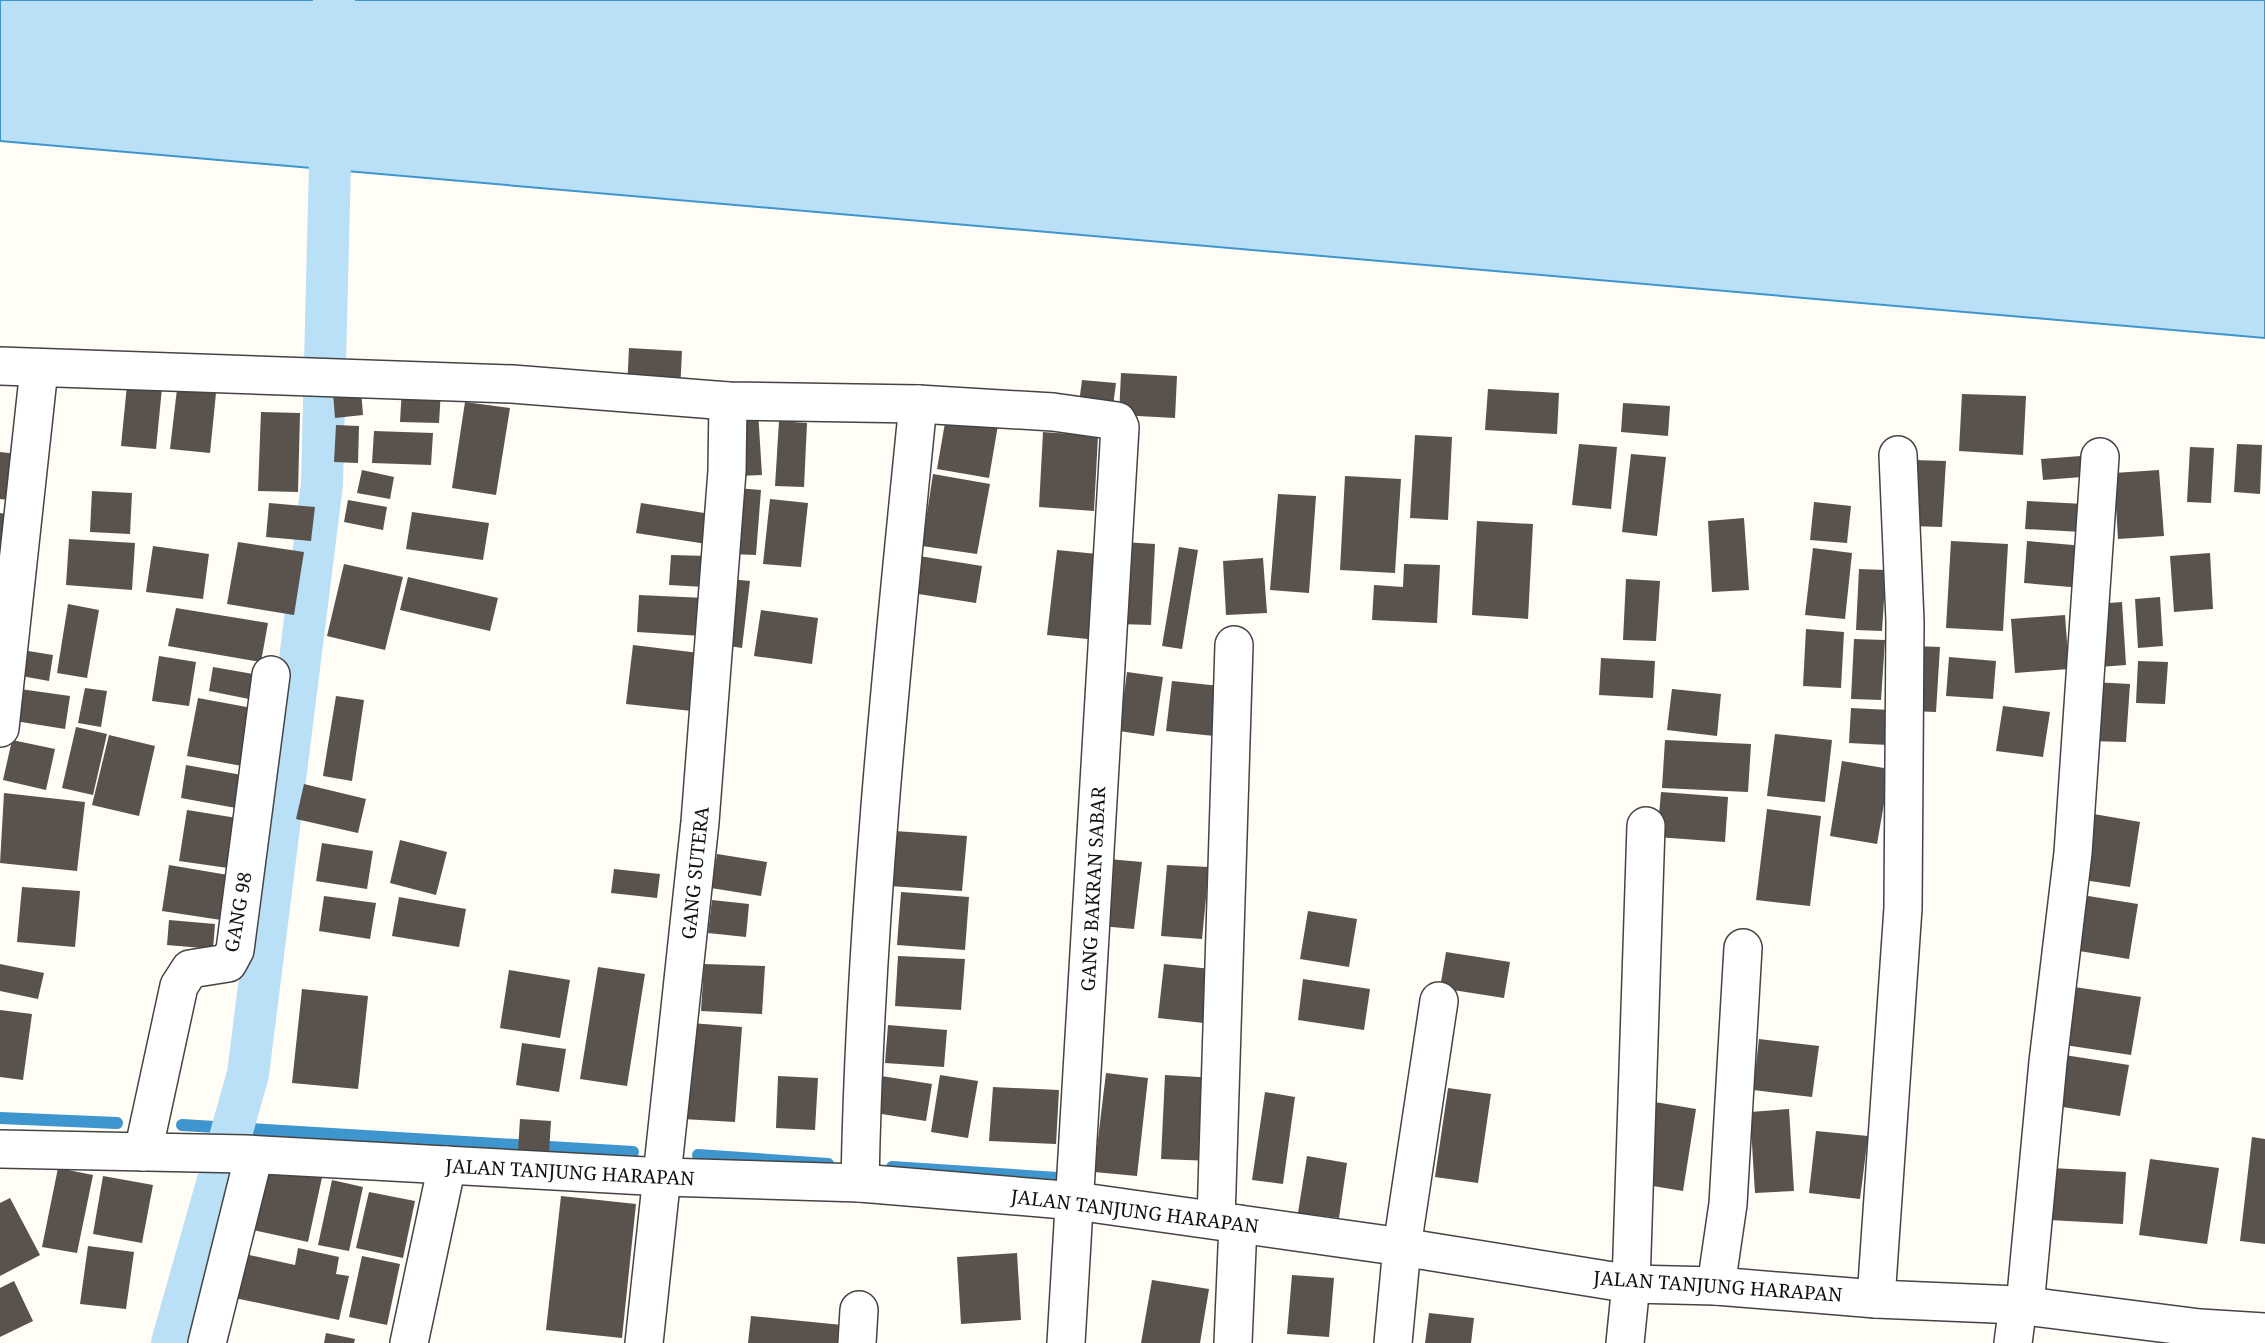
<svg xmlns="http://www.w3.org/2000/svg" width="2265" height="1343" font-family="'Noto Serif',serif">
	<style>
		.water { fill: #b9e0f7; stroke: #3f96cf; stroke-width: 2 }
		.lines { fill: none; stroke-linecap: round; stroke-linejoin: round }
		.stream { stroke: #3f96cf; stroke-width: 12 }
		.canal { stroke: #b9e0f7; stroke-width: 42 }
		.building { fill: #5a524d }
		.minor-casing { stroke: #444; stroke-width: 40 }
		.minor { stroke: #fff; stroke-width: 37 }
		.labels { text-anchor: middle; stroke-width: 7; stroke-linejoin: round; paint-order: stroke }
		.street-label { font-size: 19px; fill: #111; stroke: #fff }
	</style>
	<rect width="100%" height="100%" fill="#fffdf5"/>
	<polygon class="water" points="0,0 2265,0 2265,338 0,141"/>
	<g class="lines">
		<g class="stream">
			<polyline points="0,1118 117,1123"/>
			<polyline points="182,1125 633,1152"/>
			<polyline points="698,1155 828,1164"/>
			<polyline points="892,1167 1073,1179"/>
		</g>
		<polyline class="canal" points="172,1343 248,1074 322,484 334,0"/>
	</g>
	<g class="building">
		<polygon points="629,348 682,351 680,392 627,389"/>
		<polygon points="1121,373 1177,376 1175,418 1119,415"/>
		<polygon points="1082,380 1116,383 1112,414 1078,411"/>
		<polygon points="127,385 162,388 156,449 121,446"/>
		<polygon points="402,388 441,390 439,423 400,422"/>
		<polygon points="177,389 216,393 210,453 170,449"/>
		<polygon points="1488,389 1559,393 1557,434 1485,430"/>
		<polygon points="361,390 363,415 335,418 333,393"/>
		<polygon points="1962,394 2026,396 2023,455 1959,451"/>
		<polygon points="465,402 510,408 496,495 452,488"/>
		<polygon points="1623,403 1670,406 1668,436 1621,432"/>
		<polygon points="758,411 762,475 738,476 734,413"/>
		<polygon points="261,412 300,413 298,492 258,491"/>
		<polygon points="946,417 998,425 989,478 937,469"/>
		<polygon points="779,421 807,423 804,487 775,486"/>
		<polygon points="336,425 359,426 358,463 334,462"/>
		<polygon points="374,431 433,433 431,465 372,463"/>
		<polygon points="1043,432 1098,436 1094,511 1039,507"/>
		<polygon points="1415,435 1452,437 1448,520 1410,518"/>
		<polygon points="1579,444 1617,447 1611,509 1572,505"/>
		<polygon points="2237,444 2262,445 2260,494 2234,492"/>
		<polygon points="2190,447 2214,448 2211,503 2187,502"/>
		<polygon points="0,452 26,455 19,501 0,499"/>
		<polygon points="1631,454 1666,457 1657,536 1622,532"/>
		<polygon points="2081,456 2082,477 2043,480 2041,459"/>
		<polygon points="1914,460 1946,461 1942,527 1910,526"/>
		<polygon points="362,470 394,477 390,499 357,493"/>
		<polygon points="2159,470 2164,536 2118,539 2114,473"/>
		<polygon points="933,474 990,484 977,554 922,546"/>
		<polygon points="1345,476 1401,479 1395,573 1340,570"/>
		<polygon points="736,488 761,490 756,555 731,554"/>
		<polygon points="92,491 132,493 130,534 90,532"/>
		<polygon points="1278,494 1316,496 1309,593 1270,590"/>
		<polygon points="770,499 808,503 801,567 763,564"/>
		<polygon points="348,500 387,507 383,530 344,522"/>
		<polygon points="2027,501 2084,504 2082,532 2025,529"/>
		<polygon points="1814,502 1851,506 1847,543 1810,540"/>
		<polygon points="269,503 315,507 311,541 266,537"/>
		<polygon points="641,503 717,515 713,545 636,533"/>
		<polygon points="412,512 489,523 483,560 406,549"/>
		<polygon points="0,513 19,516 11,557 0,556"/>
		<polygon points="1744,518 1749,590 1712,592 1708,521"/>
		<polygon points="1477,521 1533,524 1528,619 1472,615"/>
		<polygon points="69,539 135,543 132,590 66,585"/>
		<polygon points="1951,541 2008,544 2003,631 1946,628"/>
		<polygon points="2027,541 2085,546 2082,588 2024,583"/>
		<polygon points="238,542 304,552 294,615 227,604"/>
		<polygon points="1123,542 1155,544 1151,625 1119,624"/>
		<polygon points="153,546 209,554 203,599 146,592"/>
		<polygon points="1179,547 1198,550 1182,649 1162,646"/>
		<polygon points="1813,548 1852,553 1845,619 1805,615"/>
		<polygon points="1057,550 1107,555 1098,640 1047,635"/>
		<polygon points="2210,553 2213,609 2174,612 2170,556"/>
		<polygon points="671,555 707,556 705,587 669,585"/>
		<polygon points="919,556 982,566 976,603 912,593"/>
		<polygon points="1263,558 1267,613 1226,615 1223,561"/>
		<polygon points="344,564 403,577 385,650 327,636"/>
		<polygon points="1404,564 1440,565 1437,623 1372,620 1374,585 1403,587"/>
		<polygon points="1859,569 1886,570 1882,631 1856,630"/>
		<polygon points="408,577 498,598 490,631 400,610"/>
		<polygon points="730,579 750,581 742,648 723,645"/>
		<polygon points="1626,579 1660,581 1656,641 1623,640"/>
		<polygon points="639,595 705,598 702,636 637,632"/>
		<polygon points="2160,597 2163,646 2138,648 2135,599"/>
		<polygon points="2122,602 2126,665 2099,667 2095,604"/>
		<polygon points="68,604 99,610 87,678 57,673"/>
		<polygon points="176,608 268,623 261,662 168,646"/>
		<polygon points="761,610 818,618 812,664 754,656"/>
		<polygon points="2065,615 2069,669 2015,673 2011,619"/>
		<polygon points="1806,629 1844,632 1841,688 1803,686"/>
		<polygon points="1854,639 1885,640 1881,700 1851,699"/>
		<polygon points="633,645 699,653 692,711 626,704"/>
		<polygon points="1914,646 1940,647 1936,712 1910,711"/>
		<polygon points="22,650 53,655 49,681 16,675"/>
		<polygon points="159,656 196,662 189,706 152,701"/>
		<polygon points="1949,657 1996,661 1993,699 1946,696"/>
		<polygon points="1601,658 1655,661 1653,698 1599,695"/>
		<polygon points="2138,661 2168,662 2165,704 2136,703"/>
		<polygon points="213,667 259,675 254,700 209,691"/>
		<polygon points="1127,672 1163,677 1154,736 1119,731"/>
		<polygon points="1172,681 1230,687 1224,737 1166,731"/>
		<polygon points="2092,682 2130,684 2126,742 2089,741"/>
		<polygon points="85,688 107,691 101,727 78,723"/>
		<polygon points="20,689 70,696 65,729 15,721"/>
		<polygon points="1672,689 1721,694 1717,736 1667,730"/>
		<polygon points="336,696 364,700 352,781 323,776"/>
		<polygon points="198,698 252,708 242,766 187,756"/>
		<polygon points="2003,706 2050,712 2043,757 1996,751"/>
		<polygon points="1851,708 1890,710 1888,745 1849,743"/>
		<polygon points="76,727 107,734 93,795 62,788"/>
		<polygon points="1775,734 1832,740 1825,802 1767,796"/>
		<polygon points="109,735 155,746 139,816 92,805"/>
		<polygon points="12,740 55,749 46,790 3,780"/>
		<polygon points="1665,740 1751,744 1748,792 1662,788"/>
		<polygon points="1842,761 1890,769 1877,844 1830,836"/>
		<polygon points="186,765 242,775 236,808 181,798"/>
		<polygon points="304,784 366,799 358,833 296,819"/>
		<polygon points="1661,792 1728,797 1725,842 1657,837"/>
		<polygon points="4,793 85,802 77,871 0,863"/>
		<polygon points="1767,809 1821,816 1810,906 1756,900"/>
		<polygon points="187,810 237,818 228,868 179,861"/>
		<polygon points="2088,813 2140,822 2130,887 2077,879"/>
		<polygon points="895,831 967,836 962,891 890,886"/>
		<polygon points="400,840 447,852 436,895 390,883"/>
		<polygon points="322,843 373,851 367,889 316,881"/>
		<polygon points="717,854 767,862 761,896 711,888"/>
		<polygon points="1108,859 1142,862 1134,929 1101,926"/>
		<polygon points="169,865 228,875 221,920 162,911"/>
		<polygon points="1167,865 1209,867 1202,939 1161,936"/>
		<polygon points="614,869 660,874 657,898 611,893"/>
		<polygon points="22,887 80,891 75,947 17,942"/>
		<polygon points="901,892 969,897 965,950 897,945"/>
		<polygon points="2082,895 2138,904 2129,959 2073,950"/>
		<polygon points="324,896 376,903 370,939 319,931"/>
		<polygon points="399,897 466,909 459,947 392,936"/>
		<polygon points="712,900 749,904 746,937 708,933"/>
		<polygon points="1308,911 1357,919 1349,967 1300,959"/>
		<polygon points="169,920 215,924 213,949 167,945"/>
		<polygon points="1446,952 1510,962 1504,998 1440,988"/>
		<polygon points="898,956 965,959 961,1010 895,1006"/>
		<polygon points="0,964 44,973 38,999 0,991"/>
		<polygon points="704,964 765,966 762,1014 701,1011"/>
		<polygon points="1164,964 1211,969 1204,1023 1158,1018"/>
		<polygon points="598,967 645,974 627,1086 580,1079"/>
		<polygon points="509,970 570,980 560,1038 500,1028"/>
		<polygon points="1303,979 1370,989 1364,1030 1298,1020"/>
		<polygon points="2068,986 2141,997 2131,1055 2058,1044"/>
		<polygon points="302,989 368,996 358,1089 292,1083"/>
		<polygon points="0,1010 32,1014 23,1080 0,1077"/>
		<polygon points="691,1023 742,1027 735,1122 683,1119"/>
		<polygon points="888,1025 947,1030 944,1067 885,1063"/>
		<polygon points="1759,1039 1819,1046 1812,1097 1753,1090"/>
		<polygon points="522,1043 566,1049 559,1092 516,1085"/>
		<polygon points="2058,1054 2129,1065 2120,1116 2050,1105"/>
		<polygon points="1106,1073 1148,1078 1137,1176 1094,1172"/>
		<polygon points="875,1075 932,1084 926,1121 869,1112"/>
		<polygon points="940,1075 978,1081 968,1138 931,1132"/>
		<polygon points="1165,1075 1216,1078 1212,1161 1161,1159"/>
		<polygon points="778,1076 818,1078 815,1130 776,1128"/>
		<polygon points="993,1087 1059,1090 1056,1144 989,1141"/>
		<polygon points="1448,1088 1491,1094 1478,1183 1435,1177"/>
		<polygon points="1265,1092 1295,1097 1283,1184 1252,1180"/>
		<polygon points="1649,1101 1696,1109 1683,1191 1635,1183"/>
		<polygon points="1789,1109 1794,1191 1755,1193 1750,1112"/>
		<polygon points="520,1119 551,1121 549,1153 518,1151"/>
		<polygon points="1816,1131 1868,1136 1860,1199 1809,1193"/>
		<polygon points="2252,1137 2265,1139 2265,1244 2240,1241"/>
		<polygon points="1307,1156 1347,1163 1339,1218 1298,1213"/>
		<polygon points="2150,1159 2219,1168 2207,1244 2139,1235"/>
		<polygon points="258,1160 323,1173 308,1242 243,1228"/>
		<polygon points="58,1168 93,1175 77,1253 42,1247"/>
		<polygon points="2052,1168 2126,1172 2123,1224 2049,1220"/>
		<polygon points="103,1176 153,1185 142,1243 93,1234"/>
		<polygon points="332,1180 363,1187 349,1251 318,1245"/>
		<polygon points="369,1192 415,1201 403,1258 356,1248"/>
		<polygon points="561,1196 636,1204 622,1338 546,1330"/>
		<polygon points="10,1198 40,1255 0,1276 0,1203"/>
		<polygon points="88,1246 134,1252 126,1309 80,1304"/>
		<polygon points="298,1248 339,1257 336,1274 349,1276 339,1320 230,1297 240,1253 295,1265"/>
		<polygon points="1017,1253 1021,1320 961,1324 957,1257"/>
		<polygon points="362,1256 400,1264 387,1325 349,1317"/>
		<polygon points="1292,1275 1334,1278 1329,1337 1287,1334"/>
		<polygon points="1152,1280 1209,1289 1200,1343 1141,1343"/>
		<polygon points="14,1281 33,1321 0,1337 0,1288"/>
		<polygon points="1429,1313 1474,1318 1471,1343 1425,1343"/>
		<polygon points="751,1316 842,1325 840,1343 748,1343"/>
		<polygon points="326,1333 355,1339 354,1343 324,1343"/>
	</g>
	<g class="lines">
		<defs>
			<g id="minor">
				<polyline points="0,366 512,384 728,401 918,404 1053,412 1117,421 1120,427 1066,1343"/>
				<polyline points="0,728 39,369"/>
				<polyline points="0,1149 246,1154 664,1177 860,1183 1076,1201 1402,1247 1631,1284 1716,1286 1876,1299 2018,1305 2200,1328 2265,1332"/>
				<polyline points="143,1152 179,986 190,969 228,963 235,950 271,675"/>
				<path d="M860,1183C865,922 892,663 918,404"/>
				<polyline points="1216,1220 1234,645"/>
				<polyline points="1716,1286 1728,1204 1743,948"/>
				<polyline points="1876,1299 1903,908 1905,621 1898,455"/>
				<polyline points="2025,1306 2048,1062 2073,853 2100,457"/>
				<polyline points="207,1343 254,1155"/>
				<polyline points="409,1343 447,1165"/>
				<polyline points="644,1343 700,822 727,471 728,401"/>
				<polyline points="857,1343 859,1310"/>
				<polyline points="1233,1343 1238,1224"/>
				<polyline points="1393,1343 1402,1247 1439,1001"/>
				<polyline points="1625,1343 1631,1284 1646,826"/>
				<polyline points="2013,1343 2018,1305"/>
			</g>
		</defs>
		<use href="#minor" class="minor-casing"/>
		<use href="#minor" class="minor"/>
	</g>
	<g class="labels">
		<g class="street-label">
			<text transform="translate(695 873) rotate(-84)" y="7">GANG SUTERA</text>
			<text transform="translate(1093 889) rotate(-87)" y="7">GANG BAKRAN SABAR</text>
			<text transform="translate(238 912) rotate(-80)" y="7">GANG 98</text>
			<text transform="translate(570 1172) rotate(3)" y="7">JALAN TANJUNG HARAPAN</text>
			<text transform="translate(1135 1211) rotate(7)" y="7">JALAN TANJUNG HARAPAN</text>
			<text transform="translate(1718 1286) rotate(4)" y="7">JALAN TANJUNG HARAPAN</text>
		</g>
	</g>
</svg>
